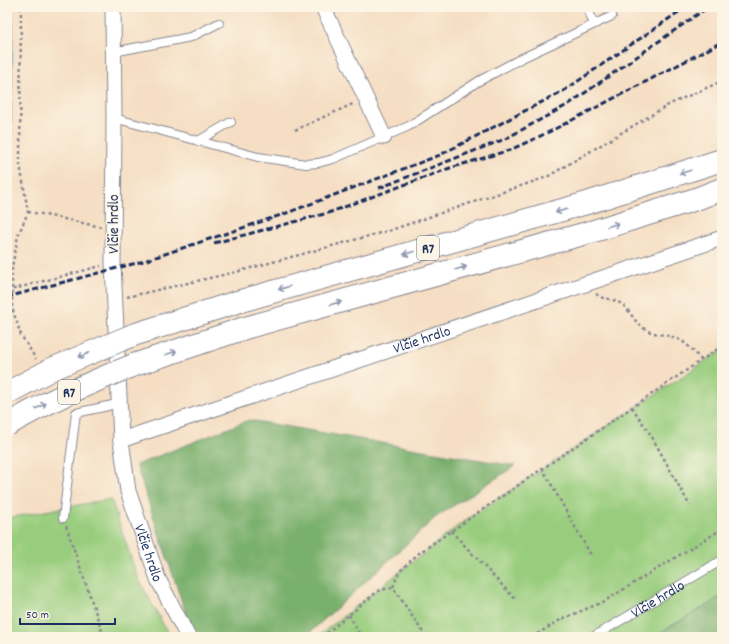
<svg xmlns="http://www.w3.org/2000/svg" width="729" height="644" font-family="Dekko,sans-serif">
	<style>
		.green { fill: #99cd7e; stroke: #5a7e6e }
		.forest { fill: #7ab06d; stroke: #4a7066 }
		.water { fill: #4caccb; stroke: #346e94 }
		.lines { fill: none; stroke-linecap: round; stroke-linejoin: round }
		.service-casing { stroke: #888690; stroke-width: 10 }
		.minor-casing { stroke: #888690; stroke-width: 17 }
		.motorway-casing { stroke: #888690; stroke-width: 24 }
		.path { stroke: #888690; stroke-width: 2.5; stroke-dasharray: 3 3; stroke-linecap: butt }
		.service { stroke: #fff; stroke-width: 8 }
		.minor { stroke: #fff; stroke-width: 15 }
		.motorway { stroke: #fff; stroke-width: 22 }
		.rail { stroke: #1b2f5e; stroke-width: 3; stroke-dasharray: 6 3; stroke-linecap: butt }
		.motorway-bridge-casing { stroke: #888690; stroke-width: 24; stroke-linecap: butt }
		.path-bridge { stroke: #888690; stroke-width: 2.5; stroke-dasharray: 3 3; stroke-linecap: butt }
		.motorway-bridge { stroke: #fff; stroke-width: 22 }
		.oneway { stroke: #8d97ae }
		.labels { text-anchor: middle; stroke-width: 3; stroke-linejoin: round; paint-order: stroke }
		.shield { fill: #fcf5e5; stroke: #5e6a86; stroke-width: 1 }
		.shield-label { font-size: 14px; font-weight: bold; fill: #1b2f5e }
		.street-label { font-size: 15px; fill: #1b2f5e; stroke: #fcf5e5 }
	</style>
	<rect width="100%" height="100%" fill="#fcf5e5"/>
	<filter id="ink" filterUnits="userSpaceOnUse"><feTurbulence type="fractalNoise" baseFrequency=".025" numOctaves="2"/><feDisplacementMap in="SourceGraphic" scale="8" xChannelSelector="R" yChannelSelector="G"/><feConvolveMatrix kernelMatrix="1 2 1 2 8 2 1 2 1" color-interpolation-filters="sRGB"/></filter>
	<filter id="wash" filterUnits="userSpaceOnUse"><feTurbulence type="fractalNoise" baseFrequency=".012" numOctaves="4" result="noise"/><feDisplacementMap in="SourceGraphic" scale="16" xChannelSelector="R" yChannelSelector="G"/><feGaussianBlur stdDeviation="0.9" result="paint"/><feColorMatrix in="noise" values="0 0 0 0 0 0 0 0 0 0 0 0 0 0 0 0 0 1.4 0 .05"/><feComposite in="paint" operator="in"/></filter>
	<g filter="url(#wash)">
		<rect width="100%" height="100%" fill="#f5dec3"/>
		<g class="green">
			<polygon points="722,350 722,596 653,637 317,637 463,522"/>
			<polygon points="111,499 137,576 170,637 10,637 7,604 7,518"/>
		</g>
		<g class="forest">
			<polygon points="249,420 515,466 436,517 305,637 196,637 192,632 136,465"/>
			<polygon points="722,596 722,635 718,637 653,637"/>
		</g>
		<polygon class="water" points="7,7 12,7 13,26 7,363"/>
	</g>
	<g filter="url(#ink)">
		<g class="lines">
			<defs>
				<g id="service">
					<polyline points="587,7 594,24"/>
					<polyline points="113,52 191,37 219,23"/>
					<polyline points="114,118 258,157 306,164 318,163 333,159 409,126 479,81 522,58 612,16"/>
					<polyline points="198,141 231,122"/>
					<polyline points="63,518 76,413 108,406 119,403"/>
					<path id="s1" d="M593,637L722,560"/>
				</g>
				<g id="minor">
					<path id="s2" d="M113,7L114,118L113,263L121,440L128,491L158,579L188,637"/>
					<polyline points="323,7 384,137"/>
					<path id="s3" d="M121,440L722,238"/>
				</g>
				<g id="motorway">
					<polyline points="133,335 237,302 587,203 722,160"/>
					<polyline points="134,365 245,328 594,231 696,199 722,189"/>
				</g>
			</defs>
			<use href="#service" class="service-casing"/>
			<use href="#minor" class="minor-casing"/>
			<use href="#motorway" class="motorway-casing"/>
			<g class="path">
				<polyline points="21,7 20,164 28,212 18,236 12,267 12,308 21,335 36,359"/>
				<polyline points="295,130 355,103"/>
				<polyline points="28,212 41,214 101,227"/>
				<polyline points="36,283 101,266"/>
				<path d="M596,294C598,295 601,298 604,298C612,300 617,300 624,306C632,314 635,323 645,329C652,334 661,334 669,336C685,340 691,348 701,360"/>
				<polyline points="127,297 236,272 391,230 547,177 670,104 722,81"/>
				<polyline points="718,348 722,356"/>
				<polyline points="632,407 652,437 690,506"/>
				<polyline points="542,468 592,557"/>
				<polyline points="66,526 104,637"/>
				<polyline points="451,531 516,600"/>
				<polyline points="349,615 361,637"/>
				<polyline points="322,637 378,591 393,587"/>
				<polyline points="426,637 393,587 399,572 419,553 722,346"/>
				<polyline points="532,637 562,619 603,602 722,529"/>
			</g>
			<use href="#service" class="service"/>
			<use href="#minor" class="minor"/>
			<use href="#motorway" class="motorway"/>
			<g class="rail">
				<polyline points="379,188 505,139 569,104 708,7"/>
				<polyline points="214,243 328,213 450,168 510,150 551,131 722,42"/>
				<polyline points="7,297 144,261 284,214 440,155 565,90 686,7"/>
			</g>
			<defs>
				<g id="motorway-bridge">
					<polyline points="7,393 52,369 133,335"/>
					<path d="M7,425C48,401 91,382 134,365"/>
				</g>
			</defs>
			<use href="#motorway-bridge" class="motorway-bridge-casing"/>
			<polyline class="path-bridge" points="7,291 36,283"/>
			<use href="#motorway-bridge" class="motorway-bridge"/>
		</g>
		<defs><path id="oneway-shaft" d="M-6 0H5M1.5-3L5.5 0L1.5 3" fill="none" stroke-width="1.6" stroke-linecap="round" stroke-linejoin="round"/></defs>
		<g class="oneway">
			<use href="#oneway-shaft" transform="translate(685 172) rotate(162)"/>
			<use href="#oneway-shaft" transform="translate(561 211) rotate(164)"/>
			<use href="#oneway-shaft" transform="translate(613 225) rotate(-17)"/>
			<use href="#oneway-shaft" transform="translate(409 253) rotate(164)"/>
			<use href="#oneway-shaft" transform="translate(461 268) rotate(-16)"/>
			<use href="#oneway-shaft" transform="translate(284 288) rotate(164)"/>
			<use href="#oneway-shaft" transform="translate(336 303) rotate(-16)"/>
			<use href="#oneway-shaft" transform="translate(171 353) rotate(-18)"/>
			<use href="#oneway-shaft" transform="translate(84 355) rotate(157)"/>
			<use href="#oneway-shaft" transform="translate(41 406) rotate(-28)"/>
		</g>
	</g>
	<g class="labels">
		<g class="shield">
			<rect x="417" y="236" width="22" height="24" rx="3"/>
			<rect x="58" y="380" width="22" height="24" rx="3"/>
		</g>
		<g class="shield-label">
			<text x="428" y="253">R7</text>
			<text x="69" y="397">R7</text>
		</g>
		<g class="street-label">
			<text transform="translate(113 224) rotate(-90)" y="5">Vlčie hrdlo</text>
			<text dy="5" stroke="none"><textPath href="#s3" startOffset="317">Vlčie hrdlo</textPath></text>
			<text dy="5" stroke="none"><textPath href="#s2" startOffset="550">Vlčie hrdlo</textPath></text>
			<text dy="5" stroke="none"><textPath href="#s1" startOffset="75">Vlčie hrdlo</textPath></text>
		</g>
	</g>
	<rect width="729" height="644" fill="none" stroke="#fcf5e5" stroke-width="24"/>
	<path d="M20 618v6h95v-6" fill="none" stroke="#1b2f5e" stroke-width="2"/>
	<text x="26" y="618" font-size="12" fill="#1b2f5e" stroke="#fcf5e5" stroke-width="3" paint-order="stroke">50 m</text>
</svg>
